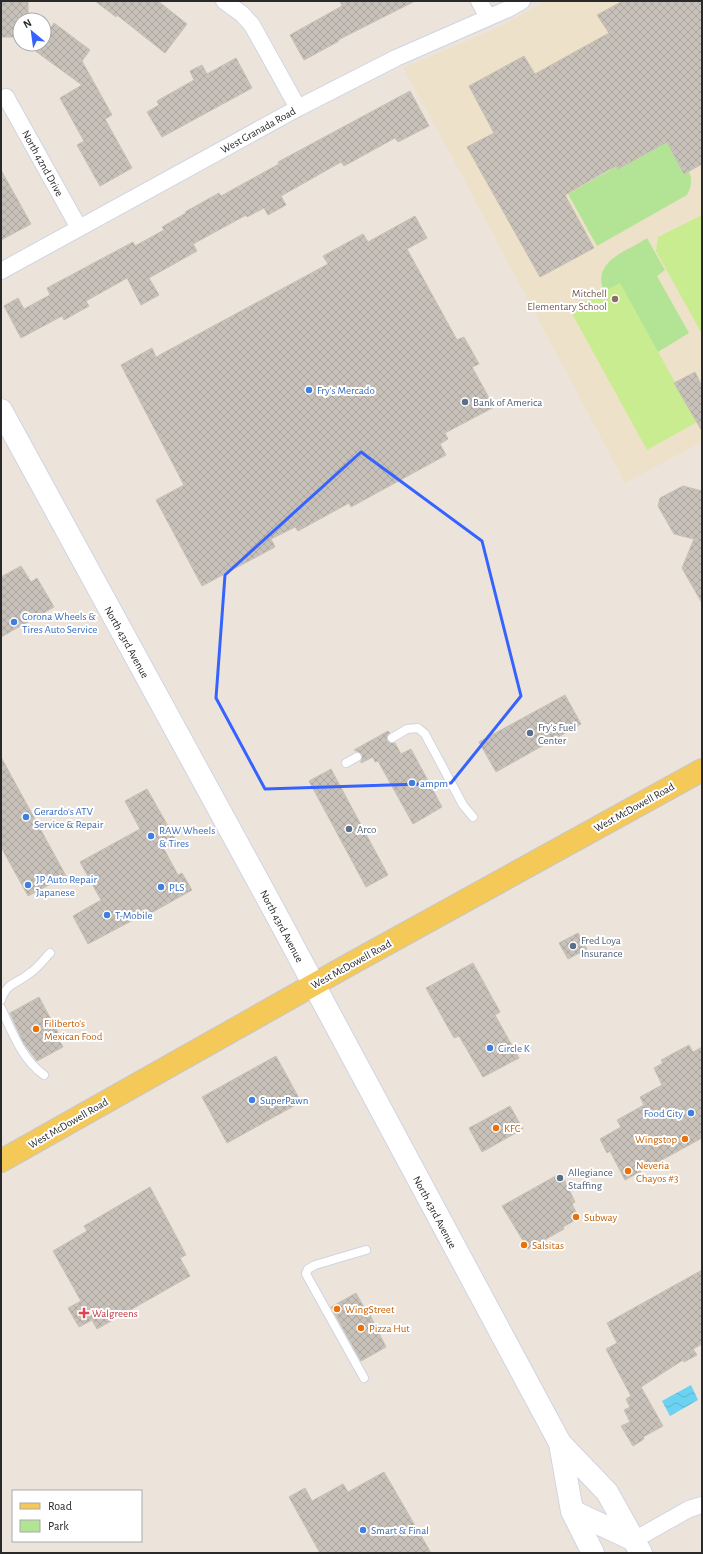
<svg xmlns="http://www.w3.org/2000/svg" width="703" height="1554" font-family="'Alegreya Sans',sans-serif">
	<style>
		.education { fill: #eee1c9 }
		.park { fill: #b3e496 }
		.pitch { fill: #c9ec91 }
		.water { fill: url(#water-waves) }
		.building { fill: url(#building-cross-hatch); stroke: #c7c0b4 }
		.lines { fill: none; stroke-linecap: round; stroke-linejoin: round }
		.service-casing { stroke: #d0d4e3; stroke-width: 10 }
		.minor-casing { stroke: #d0d4e3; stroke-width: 18 }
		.secondary-casing { stroke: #d0d4e3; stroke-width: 24 }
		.primary-casing { stroke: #c7c7c7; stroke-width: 24 }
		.service { stroke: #fff; stroke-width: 8 }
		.minor { stroke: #fff; stroke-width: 16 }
		.secondary { stroke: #fff; stroke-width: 22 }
		.primary { stroke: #f4c958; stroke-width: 22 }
		.marked { fill: none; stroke: #3663fe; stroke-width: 3; stroke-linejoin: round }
		.education-dot { fill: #8d6e63; stroke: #fff; stroke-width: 1.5 }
		.shop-dot { fill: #3f7fe0; stroke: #fff; stroke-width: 1.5 }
		.service-dot { fill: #5c6f8a; stroke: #fff; stroke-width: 1.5 }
		.food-dot { fill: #e8710a; stroke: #fff; stroke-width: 1.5 }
		.health-dot { fill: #e0444e; stroke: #fff; stroke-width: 1.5 }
		.labels { text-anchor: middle; stroke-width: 4; stroke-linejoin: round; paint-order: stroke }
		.street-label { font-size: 11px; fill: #292929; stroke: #fff }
		.education-label { font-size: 11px; fill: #785e54; stroke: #fff; text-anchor: end }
		.shop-label { font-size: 11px; fill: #366cbe; stroke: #fff; text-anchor: start }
		.service-label { font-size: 11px; fill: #4e5e75; stroke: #fff; text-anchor: start }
		.food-label { font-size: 11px; fill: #c56008; stroke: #fff; text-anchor: start }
		.health-label { font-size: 11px; fill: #be3a42; stroke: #fff; text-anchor: start }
	</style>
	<defs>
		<pattern id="water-waves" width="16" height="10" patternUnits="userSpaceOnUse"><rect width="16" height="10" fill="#6bd3f1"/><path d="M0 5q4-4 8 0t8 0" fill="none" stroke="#5db5cf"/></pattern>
		<pattern id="building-cross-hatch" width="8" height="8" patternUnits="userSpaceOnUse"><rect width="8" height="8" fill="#c7c1ba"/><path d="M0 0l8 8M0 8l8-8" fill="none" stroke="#aba6a0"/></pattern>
	</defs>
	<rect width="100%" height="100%" fill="#ece4db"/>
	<polygon class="education" points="546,1 702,1 702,442 625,483 452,157 403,68 499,27"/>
	<g class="park">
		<path d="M667,142L684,174L689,172C693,180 691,187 687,195L597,246L568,194L617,166L618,169Z"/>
		<path d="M647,238L665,270L657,276L689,333L658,352L604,292C591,260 627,252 647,238Z"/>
	</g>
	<g class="pitch">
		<polygon points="702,215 702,334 656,251 658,237"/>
		<polygon points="620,283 697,422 647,450 570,310"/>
	</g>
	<polygon class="water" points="691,1385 698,1400 670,1416 662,1401"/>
	<g class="building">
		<polygon points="1,1 28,2 28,20 20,20 20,37 1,37"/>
		<polygon points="95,1 158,1 187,24 165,53 117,15 116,17"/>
		<polygon points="340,1 415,1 338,40 339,41 304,60 290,35 342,6"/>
		<polygon points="623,1 702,1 702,164 684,174 667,142 618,169 617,166 608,170 565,195 594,248 540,277 467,147 494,133 469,86 524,56 535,74 609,33 597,15"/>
		<polygon points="54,23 90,50 82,61 112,115 105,119 132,168 100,186 77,145 84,141 60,98 82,85 34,50 38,44 44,44 44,37"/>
		<polygon points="236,58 252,88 162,137 147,112 159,105 157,101 194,80 190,71 202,65 207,74"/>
		<polygon points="410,91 429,126 398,142 395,138 344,166 341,162 281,196 286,205 268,215 264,208 247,217 246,215 193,244 197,251 149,278 159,295 141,305 127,278 86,301 89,306 64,320 62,316 21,338 4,306 18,298 24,309 50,295 47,288 133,242 135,246 164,230 162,227 186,213 185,212 219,193 221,196 279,164 278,162"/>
		<polygon points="1,170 31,224 1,240"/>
		<polygon points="415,216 427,238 407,249 457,340 464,337 479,364 472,367 494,407 445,433 448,439 440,444 446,455 351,507 349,503 298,531 295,527 271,539 275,547 202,586 156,500 184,485 121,365 152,348 156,357 328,264 323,256 363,234 368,242"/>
		<polygon points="695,372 702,386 702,431 674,383"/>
		<polygon points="683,486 702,491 702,603 682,568 694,539 674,534 658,506 660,498"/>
		<polygon points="21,566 31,582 37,578 54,607 1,637 1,577"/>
		<polygon points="565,695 581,724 496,772 479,742"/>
		<polygon points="388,731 390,733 387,736 387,740 390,743 395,743 401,754 411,749 442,807 413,824 378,761 375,762 373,757 361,763 362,754 354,750"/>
		<polygon points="1,757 66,876 28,896 1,847"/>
		<polygon points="331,769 388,875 366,887 309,781"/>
		<polygon points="147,789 177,842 164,849 178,875 182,873 192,890 151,913 150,911 88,944 73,916 101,900 80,862 140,829 125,801"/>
		<polygon points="578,933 587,949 568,959 559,943"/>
		<polygon points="473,963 500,1012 495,1015 519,1058 483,1077 459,1036 454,1038 426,988"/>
		<polygon points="39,997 62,1040 60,1042 63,1047 37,1061 23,1042 10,1013"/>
		<polygon points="689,1045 693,1052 702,1047 702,1138 625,1180 610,1151 607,1153 600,1139 621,1127 617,1120 644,1105 640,1097 662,1085 654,1068 663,1063 661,1060"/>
		<polygon points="276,1056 301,1102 227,1143 202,1097"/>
		<polygon points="510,1106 523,1129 482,1152 469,1128"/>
		<polygon points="561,1173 575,1202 572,1204 579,1218 563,1227 564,1229 528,1249 502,1206"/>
		<polygon points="150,1187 186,1255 180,1258 190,1276 97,1329 92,1320 79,1327 68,1308 81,1301 53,1251 87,1231 84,1226"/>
		<polygon points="702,1270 702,1344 693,1349 697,1355 684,1362 683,1360 641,1387 663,1426 643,1437 644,1439 633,1446 621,1426 630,1422 624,1410 630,1407 626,1399 631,1396 606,1349 617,1343 607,1323"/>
		<polygon points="356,1293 368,1314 369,1313 386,1347 361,1361 331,1307"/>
		<polygon points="384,1472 431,1553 320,1553 289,1497 305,1488 312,1501 343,1484 348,1492"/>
	</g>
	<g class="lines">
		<defs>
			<g id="service">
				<polyline points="392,738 407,729 418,728 425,734 463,805 473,817"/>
				<polyline points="346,763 357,757"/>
				<path d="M1,1000C7,982 17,984 30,973C38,968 44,959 50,953"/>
				<path d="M1,1008C12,1031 22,1060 44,1075"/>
				<polyline points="364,1378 306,1274 308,1269 315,1265 366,1250"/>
			</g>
			<g id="minor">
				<polyline points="224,1 242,14 252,25 298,108"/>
				<polyline points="479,1 488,17"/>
				<polyline points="6,97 79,228"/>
				<polyline points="1,271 298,108 396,58 508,9 522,1"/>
				<polyline points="634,1540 689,1509 702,1505"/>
			</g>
			<g id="secondary">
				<polyline points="1,410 269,901 560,1443 607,1492 641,1553"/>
				<polyline points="560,1443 572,1511 593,1553"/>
				<polyline points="572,1511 634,1540"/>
			</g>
			<polyline id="primary" points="1,1161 354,962 702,770"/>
		</defs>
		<use href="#service" class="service-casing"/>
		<use href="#minor" class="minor-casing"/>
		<use href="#secondary" class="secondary-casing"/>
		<use href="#primary" class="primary-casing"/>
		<use href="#service" class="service"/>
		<use href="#minor" class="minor"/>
		<use href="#secondary" class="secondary"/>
		<use href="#primary" class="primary"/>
	</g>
	<path class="marked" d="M361,452L482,541L521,696L451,783L265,789L216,698L225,575Z"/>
	<circle class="education-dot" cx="615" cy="299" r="4"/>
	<g class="shop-dot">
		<circle cx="309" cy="390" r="4"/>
		<circle cx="14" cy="622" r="4"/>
		<circle cx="412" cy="783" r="4"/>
		<circle cx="26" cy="817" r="4"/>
		<circle cx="151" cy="836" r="4"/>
		<circle cx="28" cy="885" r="4"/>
		<circle cx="161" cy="887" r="4"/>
		<circle cx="107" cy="915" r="4"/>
		<circle cx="490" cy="1048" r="4"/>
		<circle cx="252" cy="1100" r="4"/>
		<circle cx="691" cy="1113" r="4"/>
		<circle cx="363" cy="1530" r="4"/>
	</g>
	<g class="service-dot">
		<circle cx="465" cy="402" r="4"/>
		<circle cx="530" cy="733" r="4"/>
		<circle cx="349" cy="829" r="4"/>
		<circle cx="573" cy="946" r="4"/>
		<circle cx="560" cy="1178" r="4"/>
	</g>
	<g class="food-dot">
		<circle cx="36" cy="1029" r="4"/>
		<circle cx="496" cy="1128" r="4"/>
		<circle cx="685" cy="1139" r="4"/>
		<circle cx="628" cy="1171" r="4"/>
		<circle cx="576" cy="1217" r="4"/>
		<circle cx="524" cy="1245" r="4"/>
		<circle cx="337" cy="1309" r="4"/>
		<circle cx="361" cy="1328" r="4"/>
	</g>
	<path class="health-dot" d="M82 1307h4v4h4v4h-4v4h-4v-4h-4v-4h4z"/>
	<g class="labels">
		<g class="street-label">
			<text transform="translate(258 130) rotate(-29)" y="4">West Granada Road</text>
			<text transform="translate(43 163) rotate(61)" y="4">North 42nd Drive</text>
			<text transform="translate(127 642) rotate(61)" y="4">North 43rd Avenue</text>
			<text transform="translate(634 807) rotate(-29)" y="4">West McDowell Road</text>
			<text transform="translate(282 926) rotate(62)" y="4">North 43rd Avenue</text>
			<text transform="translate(351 964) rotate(-29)" y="4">West McDowell Road</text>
			<text transform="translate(68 1123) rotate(-30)" y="4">West McDowell Road</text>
			<text transform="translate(435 1212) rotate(62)" y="4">North 43rd Avenue</text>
		</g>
		<g class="education-label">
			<text x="607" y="297">Mitchell<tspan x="607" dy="13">Elementary School</tspan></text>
		</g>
		<g class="shop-label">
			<text x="317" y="394">Fry's Mercado</text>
			<text x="22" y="620">Corona Wheels &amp;<tspan x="22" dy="13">Tires Auto Service</tspan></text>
			<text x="420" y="787">ampm</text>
			<text x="34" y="815">Gerardo's ATV<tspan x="34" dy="13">Service &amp; Repair</tspan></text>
			<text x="159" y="834">RAW Wheels<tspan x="159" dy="13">&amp; Tires</tspan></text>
			<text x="36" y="883">JP Auto Repair<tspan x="36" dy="13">Japanese</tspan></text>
			<text x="169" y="891">PLS</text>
			<text x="115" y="919">T-Mobile</text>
			<text x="498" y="1052">Circle K</text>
			<text x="260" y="1104">SuperPawn</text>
			<text x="683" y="1117" text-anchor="end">Food City</text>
			<text x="371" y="1534">Smart &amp; Final</text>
		</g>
		<g class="service-label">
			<text x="473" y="406">Bank of America</text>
			<text x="538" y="731">Fry's Fuel<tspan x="538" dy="13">Center</tspan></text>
			<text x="357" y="833">Arco</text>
			<text x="581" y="944">Fred Loya<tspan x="581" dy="13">Insurance</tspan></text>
			<text x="568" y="1176">Allegiance<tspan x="568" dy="13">Staffing</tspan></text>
		</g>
		<g class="food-label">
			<text x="44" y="1027">Filiberto's<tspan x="44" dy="13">Mexican Food</tspan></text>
			<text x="504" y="1132">KFC</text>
			<text x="677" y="1143" text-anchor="end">Wingstop</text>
			<text x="636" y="1169">Neveria<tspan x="636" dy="13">Chayos #3</tspan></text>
			<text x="584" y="1221">Subway</text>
			<text x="532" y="1249">Salsitas</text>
			<text x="345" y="1313">WingStreet</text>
			<text x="369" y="1332">Pizza Hut</text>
		</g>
		<g class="health-label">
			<text x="92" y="1317">Walgreens</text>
		</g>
	</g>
	<rect width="703" height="1554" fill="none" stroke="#292929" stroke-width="4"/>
	<rect x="12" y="1490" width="130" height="52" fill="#ffffff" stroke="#a9a9a9"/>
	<rect x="20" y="1503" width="20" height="6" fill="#f4c958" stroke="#a9a9a9"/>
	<text x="48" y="1510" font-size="12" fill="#292929">Road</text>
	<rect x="20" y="1520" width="20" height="12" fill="#b3e496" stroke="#a9a9a9"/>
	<text x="48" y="1530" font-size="12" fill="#292929">Park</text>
	<g transform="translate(32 32) rotate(331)"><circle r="19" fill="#ffffff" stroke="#a9a9a9"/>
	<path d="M0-3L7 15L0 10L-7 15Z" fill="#3663fe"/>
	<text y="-6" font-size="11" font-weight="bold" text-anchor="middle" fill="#292929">N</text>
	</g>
</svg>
